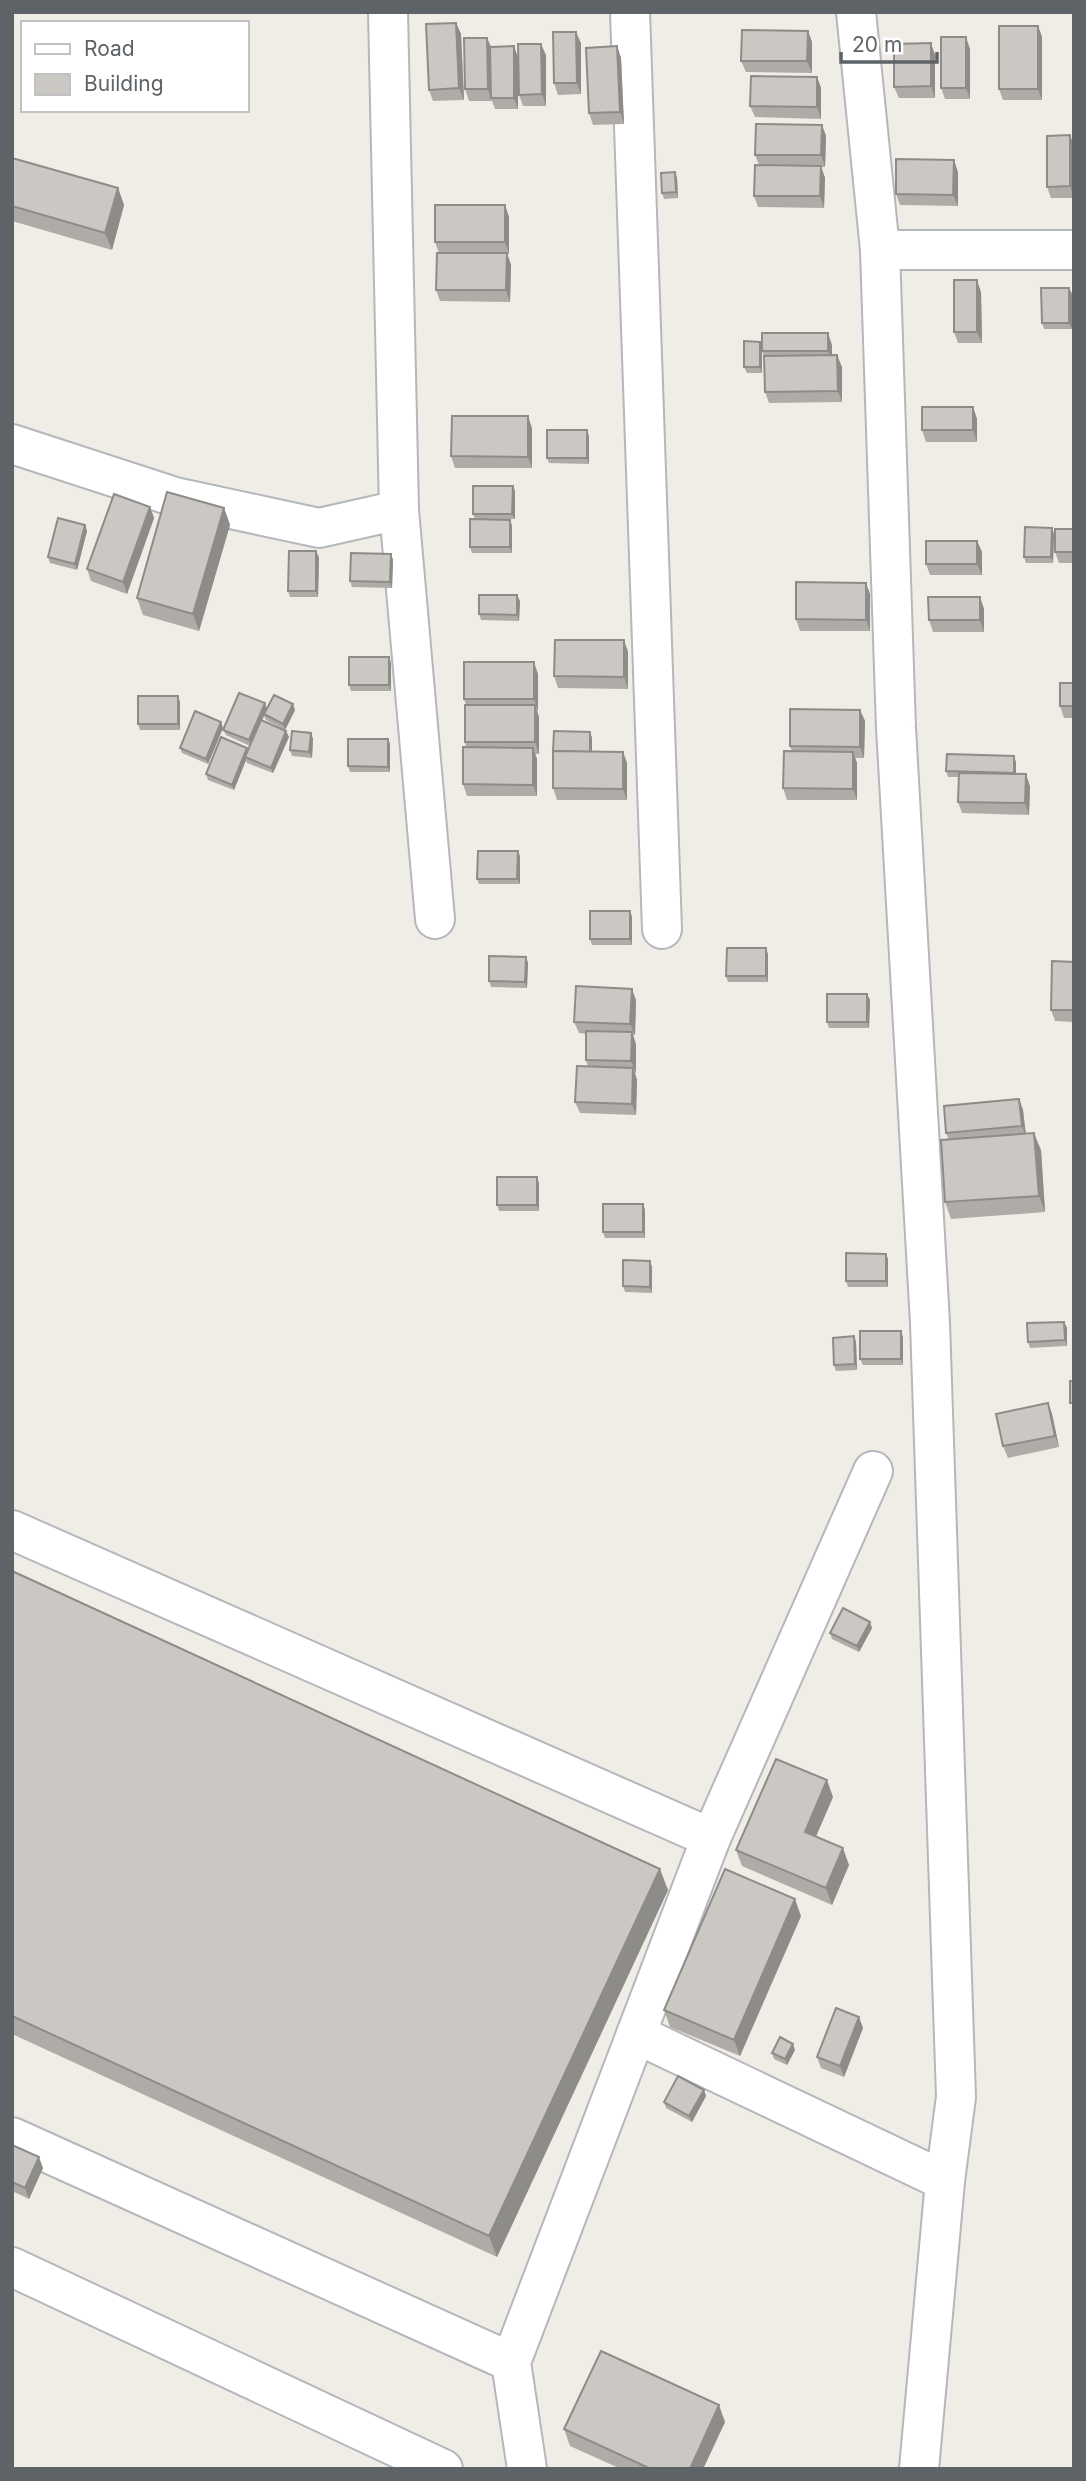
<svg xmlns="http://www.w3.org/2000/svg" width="1086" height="2481" font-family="Inter,sans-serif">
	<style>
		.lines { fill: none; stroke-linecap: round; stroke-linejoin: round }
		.minor-casing { stroke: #b4b7bb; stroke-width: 42 }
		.minor { stroke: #fff; stroke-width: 38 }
		.wall { fill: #afaca8 }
		.shaded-wall { fill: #8e8c88 }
		.building { fill: #cbc8c3; stroke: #8e8c88; stroke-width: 2 }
	</style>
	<rect width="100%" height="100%" fill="#f0ede7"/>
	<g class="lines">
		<defs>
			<g id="minor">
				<polyline points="388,12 399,510 435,919"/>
				<polyline points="630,12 662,929"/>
				<polyline points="856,12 880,250 896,728 930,1323 956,2097 945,2181 919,2469"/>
				<polyline points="880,250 1074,250"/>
				<polyline points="12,444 175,497 319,528 399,510"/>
				<polyline points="12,1530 711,1838"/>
				<polyline points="636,2034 945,2181"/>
				<polyline points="12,2137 511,2362"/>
				<polyline points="12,2267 443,2469"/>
				<polyline points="527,2469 511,2362 711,1838 873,1471"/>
			</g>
		</defs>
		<use href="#minor" class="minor-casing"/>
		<use href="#minor" class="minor"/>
	</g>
	<g class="wall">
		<polygon points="456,23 461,34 464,100 433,101 429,90"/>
		<polygon points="1038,26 1042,37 1042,100 1003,100 999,89"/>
		<polygon points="808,31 812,42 812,73 746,72 741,61"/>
		<polygon points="487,38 491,47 514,46 518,58 518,109 495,109 492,101 469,101 465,89"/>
		<polygon points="581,43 581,94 558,95 554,83"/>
		<polygon points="617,46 621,58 624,124 593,125 589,113"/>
		<polygon points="970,49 970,99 945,99 941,88"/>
		<polygon points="546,55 546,106 523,106 519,95"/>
		<polygon points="935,55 935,98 899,98 894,87"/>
		<polygon points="817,77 821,88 821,119 755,117 750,106"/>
		<polygon points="822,125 826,136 825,167 821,167 825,178 824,208 758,207 754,196 759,165 755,155"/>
		<polygon points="1074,145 1074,198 1051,198 1047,187"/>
		<polygon points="12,158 118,188 124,205 112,250 12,221"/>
		<polygon points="958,172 958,206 900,205 896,194"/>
		<polygon points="677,178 678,198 664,199 662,193"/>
		<polygon points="505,205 509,217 509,254 507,254 511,265 510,302 440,301 436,290 439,253 435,242"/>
		<polygon points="1069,288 1072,294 1072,329 1044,329 1042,323"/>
		<polygon points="981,292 982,343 958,343 954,332"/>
		<polygon points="832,345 832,355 842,367 842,402 769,403 765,392 764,357 762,351 762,373 747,373 744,367 762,347"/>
		<polygon points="973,407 977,419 977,442 926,442 922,430"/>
		<polygon points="532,428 532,468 455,468 451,456"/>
		<polygon points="589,436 589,464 549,463 547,458"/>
		<polygon points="513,486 515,491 515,519 475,519 473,514"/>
		<polygon points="150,507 154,518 127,594 91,581 87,569"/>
		<polygon points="224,508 230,525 199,631 143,615 137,598"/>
		<polygon points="510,520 512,526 512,553 472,553 470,547"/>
		<polygon points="85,525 87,531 77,570 50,563 48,557"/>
		<polygon points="1052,528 1054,534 1053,563 1026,563 1024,557"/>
		<polygon points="1074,529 1074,563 1059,563 1055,552"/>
		<polygon points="977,541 982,552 982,575 930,575 926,564"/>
		<polygon points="391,554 393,560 392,588 352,587 350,581"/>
		<polygon points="319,557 318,597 290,597 288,591"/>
		<polygon points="870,594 870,631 800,631 796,619"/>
		<polygon points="980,597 984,609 984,632 933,632 929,620"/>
		<polygon points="520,601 519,621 481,620 479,614"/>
		<polygon points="624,640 628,652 628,689 558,688 554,676"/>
		<polygon points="391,663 391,691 351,691 349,685"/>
		<polygon points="538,674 538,711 537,711 539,717 539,754 535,754 537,759 537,796 467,796 463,784 466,747 465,742 466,705 464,699"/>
		<polygon points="1074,683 1074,718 1064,718 1060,706"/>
		<polygon points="180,702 180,730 140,730 138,724"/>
		<polygon points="267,709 295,710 285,730 266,720 264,716 262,720 289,737 273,773 247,763 246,760 234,790 208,780 206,774 247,748 248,751 250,746 226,735 223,730"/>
		<polygon points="860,710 865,721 864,758 855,758 857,763 857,800 787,800 783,788 792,751 790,746"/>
		<polygon points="223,728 208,764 182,753 180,748"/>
		<polygon points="590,732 592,738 592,752 623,752 627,763 627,800 557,800 553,788"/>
		<polygon points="311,733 313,739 312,758 292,756 290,750"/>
		<polygon points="388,739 390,744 390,772 350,772 348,766"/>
		<polygon points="1016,762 1016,774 1030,786 1029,815 962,813 958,802 958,777 948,777 946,771"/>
		<polygon points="520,856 520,884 479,884 477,879"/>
		<polygon points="630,911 632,917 632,945 592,945 590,939"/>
		<polygon points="768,954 768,982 728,982 726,976"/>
		<polygon points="526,957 528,963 527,988 491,987 489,981"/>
		<polygon points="1074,962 1074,1022 1055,1021 1051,1010"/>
		<polygon points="867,994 870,1000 869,1028 829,1028 827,1022"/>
		<polygon points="636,1000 635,1035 633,1035 636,1044 636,1073 635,1073 637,1080 636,1115 580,1113 575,1102 588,1067 586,1060 586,1034 579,1033 574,1022"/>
		<polygon points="1019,1099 1023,1110 1026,1134 1041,1150 1045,1212 951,1219 945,1202 949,1140 946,1133"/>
		<polygon points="539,1183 539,1211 499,1211 497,1205"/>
		<polygon points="643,1204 645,1210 645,1238 605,1238 603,1232"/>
		<polygon points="888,1259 888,1287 848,1287 846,1281"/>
		<polygon points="650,1261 652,1267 652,1293 625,1292 623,1286"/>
		<polygon points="1064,1322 1067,1328 1067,1346 1030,1348 1028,1342"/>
		<polygon points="854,1336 856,1342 857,1370 836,1371 834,1365"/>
		<polygon points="903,1337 903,1365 863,1365 860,1359"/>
		<polygon points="1048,1403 1052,1414 1059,1447 1008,1458 1003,1446"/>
		<polygon points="12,1571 668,1890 497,2257 12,2034"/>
		<polygon points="872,1628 859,1652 832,1639 830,1633"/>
		<polygon points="833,1797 816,1836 849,1865 832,1905 742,1866 736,1850"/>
		<polygon points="801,1916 740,2056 670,2027 664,2010"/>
		<polygon points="863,2028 844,2077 821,2068 817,2057"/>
		<polygon points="795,2050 787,2065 774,2059 772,2053"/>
		<polygon points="704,2090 706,2096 692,2122 666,2108 664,2102"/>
		<polygon points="12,2145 43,2168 29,2199 12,2191"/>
		<polygon points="725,2422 703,2469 621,2469 570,2446 564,2429"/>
	</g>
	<g class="shaded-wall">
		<polygon points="456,23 461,34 464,100 459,88"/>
		<polygon points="1038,26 1042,37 1042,100 1038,89"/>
		<polygon points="808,31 812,42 812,73 807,61"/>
		<polygon points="576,32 581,43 581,94 577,83"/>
		<polygon points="966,37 970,49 970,99 966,88"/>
		<polygon points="487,38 492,49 491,98 488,89"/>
		<polygon points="931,43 935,55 935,98 931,86"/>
		<polygon points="541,44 546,55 546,106 542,94"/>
		<polygon points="514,46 518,58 518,109 514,98"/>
		<polygon points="617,46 621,58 624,124 620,112"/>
		<polygon points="817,77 821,88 821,119 817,107"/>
		<polygon points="822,125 826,136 825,167 821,155"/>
		<polygon points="1070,135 1074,145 1074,197 1070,186"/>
		<polygon points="954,160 958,172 958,206 953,195"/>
		<polygon points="821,166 825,178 824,208 820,196"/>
		<polygon points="675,172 677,178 678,198 676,192"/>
		<polygon points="118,188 124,205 112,250 105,233"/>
		<polygon points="505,205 509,217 509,254 505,242"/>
		<polygon points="507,253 511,265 510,302 506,290"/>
		<polygon points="977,280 981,292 982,343 977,332"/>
		<polygon points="1069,288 1072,294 1072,329 1069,323"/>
		<polygon points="828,333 832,345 832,363 828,351"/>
		<polygon points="760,342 762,348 762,373 760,367"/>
		<polygon points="837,355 842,367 842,402 838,391"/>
		<polygon points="973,407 977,419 977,442 973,430"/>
		<polygon points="528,416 532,428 532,468 528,457"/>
		<polygon points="587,430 589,436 589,464 587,458"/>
		<polygon points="513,486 515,491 515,519 512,514"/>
		<polygon points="150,507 154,518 127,594 123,582"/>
		<polygon points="224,508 230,525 199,631 193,614"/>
		<polygon points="510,520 512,526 512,553 510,547"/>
		<polygon points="85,525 87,531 77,570 75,564"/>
		<polygon points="1052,528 1054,534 1053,563 1051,557"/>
		<polygon points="977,541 982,552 982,575 977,564"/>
		<polygon points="316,551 319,557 318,597 316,591"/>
		<polygon points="391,554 393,560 392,588 390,582"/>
		<polygon points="866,583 870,594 870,631 866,620"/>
		<polygon points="517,595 520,601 519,621 517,615"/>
		<polygon points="980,597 984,609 984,632 980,620"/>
		<polygon points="624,640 628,652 628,689 624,677"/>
		<polygon points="389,657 391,663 391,691 389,685"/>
		<polygon points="534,662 538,674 538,711 534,699"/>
		<polygon points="178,696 180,702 180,730 178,724"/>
		<polygon points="265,703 267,709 251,746 249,740"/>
		<polygon points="293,704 295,710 285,730 283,724"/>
		<polygon points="535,705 539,717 539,754 535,742"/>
		<polygon points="860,710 865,721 864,758 860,747"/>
		<polygon points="221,722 223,728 208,764 206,759"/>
		<polygon points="286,731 289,737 273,773 271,768"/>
		<polygon points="590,732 592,738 592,758 590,752"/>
		<polygon points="311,733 313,739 312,758 309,752"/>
		<polygon points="388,739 390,744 390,772 388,767"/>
		<polygon points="247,748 249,754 245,757 246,760 234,790 232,785"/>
		<polygon points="533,748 537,759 537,796 533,785"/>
		<polygon points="623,752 627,763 627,800 623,789"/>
		<polygon points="853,752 857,763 857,800 853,789"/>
		<polygon points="1014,756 1016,762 1016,779 1014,773"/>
		<polygon points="1026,774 1030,786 1029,815 1025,803"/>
		<polygon points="518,851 520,856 520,884 517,879"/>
		<polygon points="630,911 632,917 632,945 630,939"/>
		<polygon points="766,948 768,954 768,982 766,976"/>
		<polygon points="526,957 528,963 527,988 525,982"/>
		<polygon points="632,989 636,1000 635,1035 630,1024"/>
		<polygon points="867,994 870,1000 869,1028 867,1022"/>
		<polygon points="632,1032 636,1044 636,1073 631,1061"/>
		<polygon points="633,1068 637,1080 636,1115 632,1104"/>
		<polygon points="1019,1099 1023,1110 1026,1137 1022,1126"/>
		<polygon points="1034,1133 1041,1150 1045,1212 1039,1196"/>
		<polygon points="537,1177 539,1183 539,1211 537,1205"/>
		<polygon points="643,1204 645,1210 645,1238 643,1232"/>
		<polygon points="886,1254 888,1259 888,1287 886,1281"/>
		<polygon points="650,1261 652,1267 652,1293 650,1287"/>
		<polygon points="1064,1322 1067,1328 1067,1346 1065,1340"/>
		<polygon points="901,1331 903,1337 903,1365 901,1359"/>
		<polygon points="854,1336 856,1342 857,1370 855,1364"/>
		<polygon points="1048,1403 1052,1414 1059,1447 1055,1436"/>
		<polygon points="870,1622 872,1628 859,1652 857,1646"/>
		<polygon points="827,1780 833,1797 811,1848 805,1832"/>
		<polygon points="843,1848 849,1865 832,1905 826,1888"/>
		<polygon points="660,1869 668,1890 497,2257 489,2236"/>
		<polygon points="795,1899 801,1916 740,2056 734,2040"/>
		<polygon points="859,2017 863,2028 844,2077 840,2066"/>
		<polygon points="793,2044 795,2050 787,2065 785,2059"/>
		<polygon points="704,2090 706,2096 692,2122 689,2116"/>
		<polygon points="39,2157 43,2168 29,2199 25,2188"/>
		<polygon points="719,2405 725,2422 703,2469 690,2469"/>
	</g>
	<g class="building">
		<polygon points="456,23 459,88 429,90 426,24"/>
		<rect x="999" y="26" width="39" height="63"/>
		<polygon points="742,30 808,31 807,61 741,61"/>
		<polygon points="553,32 576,32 577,83 554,83"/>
		<rect x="941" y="37" width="25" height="51"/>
		<polygon points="464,38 487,38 488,89 465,89"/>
		<polygon points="931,43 931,86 894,87 894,44"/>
		<polygon points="518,44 541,44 542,94 519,95"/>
		<polygon points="514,46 514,98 491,98 490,47"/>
		<polygon points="617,46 620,112 589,113 586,48"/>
		<polygon points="751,76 817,77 817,107 750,106"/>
		<polygon points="756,124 822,125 821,155 755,155"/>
		<polygon points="1070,135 1070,186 1047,187 1047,136"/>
		<polygon points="12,158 118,188 105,233 12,206"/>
		<polygon points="896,159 954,160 953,195 896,194"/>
		<polygon points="755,165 821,166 820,196 754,196"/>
		<polygon points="675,172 676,192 662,193 661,173"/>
		<rect x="435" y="205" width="70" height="37"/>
		<polygon points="437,253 507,253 506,290 436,290"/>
		<rect x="954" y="280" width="23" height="52"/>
		<polygon points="1041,288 1069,288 1069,323 1042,323"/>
		<rect x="762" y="333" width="66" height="18"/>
		<polygon points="744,341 760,342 760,367 744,367"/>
		<polygon points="837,355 838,391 765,392 764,356"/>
		<rect x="922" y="407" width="51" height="23"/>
		<polygon points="452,416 528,416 528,457 451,456"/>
		<rect x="547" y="430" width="40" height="28"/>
		<polygon points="473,486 513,486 512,514 473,514"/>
		<polygon points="167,492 224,508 193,614 137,598"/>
		<polygon points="114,494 150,507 123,582 87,569"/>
		<polygon points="58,518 85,525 75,564 48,557"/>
		<polygon points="470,519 510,520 510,547 470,547"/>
		<polygon points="1025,527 1052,528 1051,557 1024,557"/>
		<rect x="1055" y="529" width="19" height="23"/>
		<rect x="926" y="541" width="51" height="23"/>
		<polygon points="289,551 316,551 316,591 288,591"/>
		<polygon points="351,553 391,554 390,582 350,581"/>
		<polygon points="796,582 866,583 866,620 796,619"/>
		<polygon points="479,595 517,595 517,615 479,614"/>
		<polygon points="928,597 980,597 980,620 929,620"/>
		<polygon points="555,640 624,640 624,677 554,676"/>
		<rect x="349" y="657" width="40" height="28"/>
		<rect x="464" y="662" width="70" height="37"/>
		<rect x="1060" y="683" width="14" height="23"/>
		<polygon points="239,693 265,703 249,740 223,730"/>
		<polygon points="274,695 293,704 283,724 264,714"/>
		<rect x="138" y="696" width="40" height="28"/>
		<rect x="465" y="705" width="70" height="37"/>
		<polygon points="790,709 860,710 860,747 790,746"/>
		<polygon points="195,711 221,722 206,759 180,748"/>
		<polygon points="261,720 286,731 271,768 245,757"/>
		<polygon points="292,731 311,733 309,752 290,750"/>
		<polygon points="554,731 590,732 590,752 553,751"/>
		<polygon points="221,737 247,748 232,785 206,774"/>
		<polygon points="348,739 388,739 388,767 348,766"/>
		<polygon points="463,747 533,748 533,785 463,784"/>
		<polygon points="553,751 623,752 623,789 553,788"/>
		<polygon points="784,751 853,752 853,789 783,788"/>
		<polygon points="947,754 1014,756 1014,773 946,771"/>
		<polygon points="959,773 1026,774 1025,803 958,802"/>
		<polygon points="478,851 518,851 517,879 477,879"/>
		<rect x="590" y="911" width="40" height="28"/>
		<polygon points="727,948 766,948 766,976 726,976"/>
		<polygon points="489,956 526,957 525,982 489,981"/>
		<polygon points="1052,961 1074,962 1074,1010 1051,1010"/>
		<polygon points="576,986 632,989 630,1024 574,1022"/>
		<rect x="827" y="994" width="40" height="28"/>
		<polygon points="586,1031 632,1032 631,1061 586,1060"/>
		<polygon points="577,1066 633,1068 632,1104 575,1102"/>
		<polygon points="1019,1099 1022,1126 946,1133 944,1106"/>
		<polygon points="1034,1133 1039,1196 945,1202 941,1140"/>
		<rect x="497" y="1177" width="40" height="28"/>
		<rect x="603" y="1204" width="40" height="28"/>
		<polygon points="846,1253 886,1254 886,1281 846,1281"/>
		<polygon points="623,1260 650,1261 650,1287 623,1286"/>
		<polygon points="1064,1322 1065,1340 1028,1342 1027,1323"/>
		<rect x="860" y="1331" width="41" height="28"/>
		<polygon points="854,1336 855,1364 834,1365 833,1338"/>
		<rect x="1070" y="1381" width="4" height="22"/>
		<polygon points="1048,1403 1055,1436 1003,1446 996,1414"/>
		<polygon points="12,1571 660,1869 489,2236 12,2016"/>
		<polygon points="843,1608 870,1622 857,1646 830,1633"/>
		<polygon points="776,1759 827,1780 805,1832 843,1848 826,1888 736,1850"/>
		<polygon points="725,1869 795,1899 734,2040 664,2010"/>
		<polygon points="836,2008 859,2017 840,2066 817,2057"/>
		<polygon points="780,2037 793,2044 785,2059 772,2053"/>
		<polygon points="678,2076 704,2090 689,2116 664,2102"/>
		<polygon points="12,2145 39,2157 25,2188 12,2182"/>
		<polygon points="601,2351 719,2405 690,2469 651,2469 564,2429"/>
	</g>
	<rect width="1086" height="2481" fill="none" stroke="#5e6367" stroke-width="28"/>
	<rect x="21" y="21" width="228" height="91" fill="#ffffff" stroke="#bfc1c2" stroke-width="2"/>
	<rect x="35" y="44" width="35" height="10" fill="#ffffff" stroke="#bfc1c2" stroke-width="2"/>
	<text x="84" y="56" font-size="21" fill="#5e6367">Road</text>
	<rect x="35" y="74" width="35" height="21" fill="#cbc8c3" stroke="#bfc1c2" stroke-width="2"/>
	<text x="84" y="91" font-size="21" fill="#5e6367">Building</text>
	<path d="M841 52v10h96v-10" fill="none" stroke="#5e6367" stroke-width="3.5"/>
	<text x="852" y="52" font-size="21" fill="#5e6367" stroke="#ffffff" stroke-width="5" paint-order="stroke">20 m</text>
</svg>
